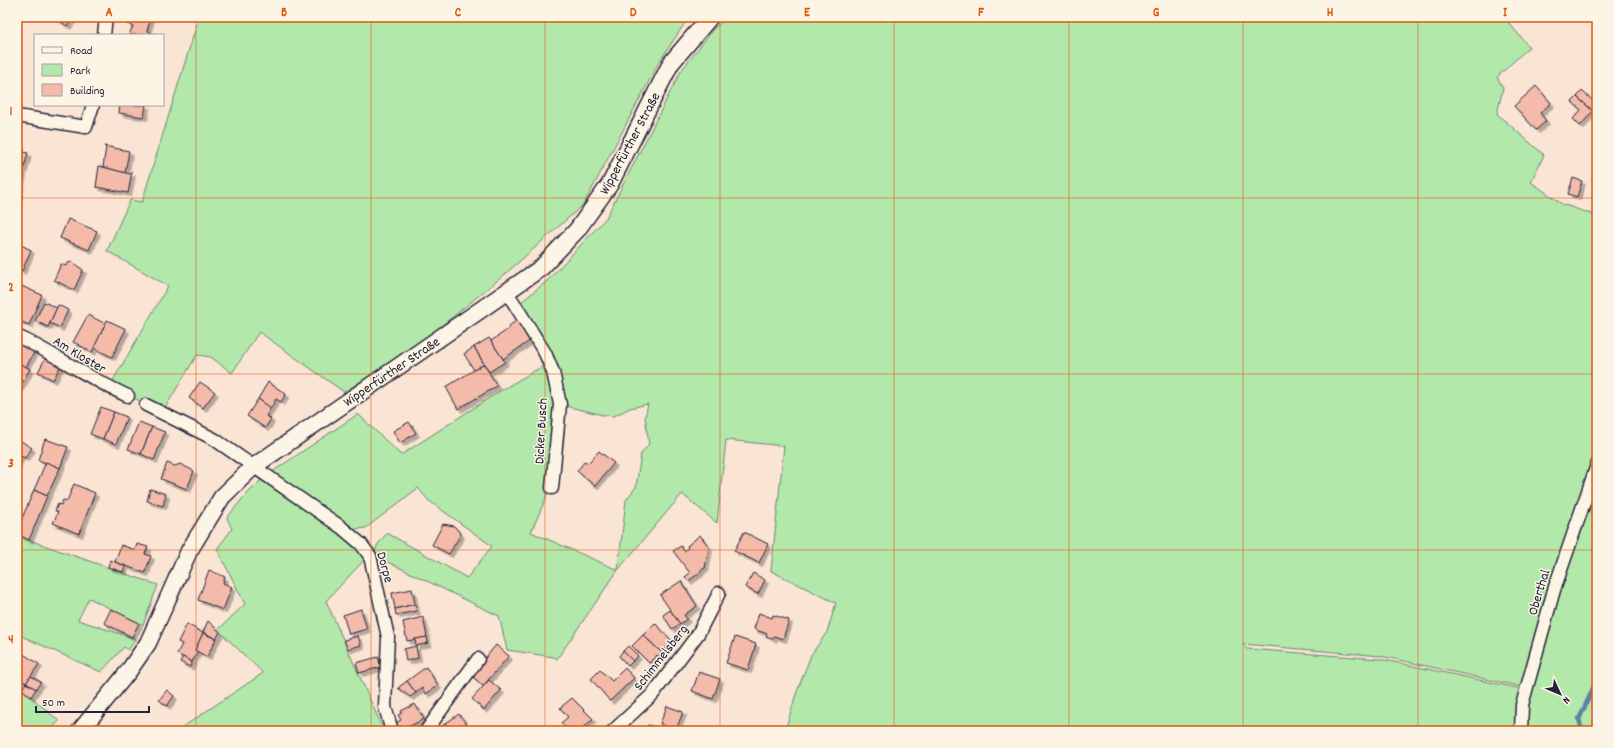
<svg xmlns="http://www.w3.org/2000/svg" width="1614" height="748" font-family="Dekko,sans-serif">
	<style>
		.green { fill: #b2e8aa; stroke: #6a8572 }
		.lines { fill: none; stroke-linecap: round; stroke-linejoin: round }
		.stream { stroke: #5e83a2; stroke-width: 4.5 }
		.building { fill: #f4bbab; stroke: #22223b; filter: url(#shadow) }
		.minor-casing { stroke: #22223b; stroke-width: 15 }
		.secondary-casing { stroke: #22223b; stroke-width: 19 }
		.minor { stroke: #fcf5e5; stroke-width: 12 }
		.secondary { stroke: #fcf5e5; stroke-width: 16 }
		.grid { fill: none; stroke: #de560e; stroke-width: 1; stroke-opacity: 0.55 }
		.labels { text-anchor: middle; stroke-width: 3; stroke-linejoin: round; paint-order: stroke }
		.street-label { font-size: 14px; fill: #22223b; stroke: #fcf5e5 }
		.neatline { fill: none; stroke: #de560e; stroke-width: 1.5 }
		.grid-label { font-size: 13px; text-anchor: middle; font-weight: bold; fill: #de560e }
	</style>
	<defs>
		<filter id="shadow"><feDropShadow dx="3.5" dy="3.5" stdDeviation="0" flood-color="#0004"/></filter>
	</defs>
	<rect width="100%" height="100%" fill="#fae4d4"/>
	<filter id="ink" filterUnits="userSpaceOnUse"><feTurbulence type="fractalNoise" baseFrequency=".025" numOctaves="2"/><feDisplacementMap in="SourceGraphic" scale="8" xChannelSelector="R" yChannelSelector="G"/><feConvolveMatrix kernelMatrix="1 2 1 2 8 2 1 2 1" color-interpolation-filters="sRGB"/></filter>
	<g filter="url(#ink)">
		<g class="green">
			<polygon points="199,17 689,17 659,62 584,204 503,276 414,348 344,392 259,332 232,373 211,357 197,355 163,411 131,397 111,384 168,286 107,251 130,200 142,202"/>
			<polygon points="729,17 1504,17 1529,47 1497,77 1503,88 1497,114 1544,155 1531,182 1562,204 1597,216 1597,458 1522,687 1381,656 1243,644 1247,649 1380,659 1522,689 1520,731 785,731 796,694 811,655 827,632 836,603 771,571 784,446 726,440 717,523 682,494 618,570 557,659 554,657 507,650 499,616 373,555 378,544 387,533 467,578 492,546 428,500 418,488 366,528 355,529 269,474 358,414 401,455 500,391 548,363 557,402 546,498 531,532 618,570 626,500 636,487 641,454 649,444 645,417 648,404 630,408 614,416 603,415 561,405 552,361 520,303 547,281 606,218 681,71 714,28"/>
			<polygon points="262,479 338,527 366,558 326,601 384,731 177,731 263,673 218,630 245,604 217,549 232,529 227,518 243,498"/>
			<polygon points="1597,486 1597,731 1524,731 1526,689"/>
			<polygon points="17,534 29,540 158,585 143,625 89,598 78,620 136,639 128,650 124,647 101,672 17,634"/>
			<polygon points="17,685 59,721 50,731 17,731"/>
		</g>
		<g class="lines">
			<polyline class="stream" points="1582,731 1579,719 1597,680"/>
		</g>
		<g class="building">
			<polygon points="54,17 74,17 67,26"/>
			<polygon points="130,17 151,18 147,31 157,35 129,35 133,26 127,24"/>
			<polygon points="1536,86 1551,103 1540,113 1546,121 1536,130 1514,106"/>
			<polygon points="1582,91 1592,100 1597,94 1597,107 1593,111 1577,97"/>
			<polygon points="1577,97 1593,111 1580,126 1573,119 1581,110 1572,102"/>
			<polygon points="120,105 146,105 144,117 119,113"/>
			<polygon points="17,144 21,145 19,151 28,153 23,171 17,170"/>
			<polygon points="104,146 129,151 125,173 103,167 106,147"/>
			<polygon points="99,166 130,174 132,172 128,193 96,187"/>
			<polygon points="17,170 23,171 18,198 17,198"/>
			<polygon points="1573,178 1582,181 1577,197 1568,194"/>
			<polygon points="68,219 97,231 89,250 60,238"/>
			<polygon points="17,243 31,250 22,271 17,268"/>
			<polygon points="72,262 83,270 74,290 54,280 61,264 66,266 68,263"/>
			<polygon points="19,285 42,295 29,325 17,320 17,290"/>
			<polygon points="44,302 57,308 48,327 35,321"/>
			<polygon points="58,305 68,310 60,328 50,323"/>
			<polygon points="88,315 106,324 92,352 73,342"/>
			<polygon points="520,318 534,338 503,359 491,341 510,328 509,326"/>
			<polygon points="107,320 126,329 112,357 94,348"/>
			<polygon points="489,338 505,362 489,372 474,347"/>
			<polygon points="17,341 35,351 26,367 17,362"/>
			<polygon points="474,347 484,364 474,370 464,354"/>
			<polygon points="46,357 61,365 53,380 38,372"/>
			<polygon points="17,362 30,369 17,392"/>
			<polygon points="484,364 497,386 458,409 446,387"/>
			<polygon points="200,382 215,392 203,408 189,398"/>
			<polygon points="268,382 286,394 281,402 276,399 271,408 258,399"/>
			<polygon points="258,399 271,408 266,416 271,419 265,428 247,416"/>
			<polygon points="101,407 114,412 103,439 90,434"/>
			<polygon points="114,412 127,417 116,444 103,439"/>
			<polygon points="139,422 152,427 141,454 128,449"/>
			<polygon points="409,422 416,433 400,443 393,431"/>
			<polygon points="152,427 165,432 154,460 141,454"/>
			<polygon points="45,439 68,447 60,468 38,460"/>
			<polygon points="21,441 32,448 25,458 21,456 17,464 17,447"/>
			<polygon points="599,451 614,463 595,486 577,471 585,461 588,463"/>
			<polygon points="46,462 60,468 47,496 34,490"/>
			<polygon points="167,463 175,466 180,464 194,471 187,489 161,479"/>
			<polygon points="74,484 95,493 79,534 53,523 58,512 55,511 58,504 61,505 63,500 67,501"/>
			<polygon points="150,489 166,494 163,506 147,501"/>
			<polygon points="34,490 47,496 29,540 17,534 17,530"/>
			<polygon points="443,524 454,526 461,534 449,554 432,545"/>
			<polygon points="744,532 768,544 759,563 734,551"/>
			<polygon points="700,535 709,547 705,568 700,571 701,572 688,581 685,577 690,573 673,551 681,546 684,551 688,548 687,546"/>
			<polygon points="137,544 148,547 145,554 151,556 145,573 115,562 121,545 135,550"/>
			<polygon points="110,560 125,566 123,572 108,567"/>
			<polygon points="209,570 225,577 223,583 232,587 223,610 198,600"/>
			<polygon points="753,573 765,580 758,594 745,587"/>
			<polygon points="681,581 697,606 684,615 687,619 680,624 660,595"/>
			<polygon points="412,589 415,604 395,609 392,593"/>
			<polygon points="415,604 417,611 396,615 395,609"/>
			<polygon points="111,609 139,623 132,637 104,623"/>
			<polygon points="361,609 367,629 349,634 343,615"/>
			<polygon points="670,610 680,624 672,629 663,615"/>
			<polygon points="759,613 772,618 773,615 789,620 783,639 774,636 773,639 766,636 767,634 754,629"/>
			<polygon points="423,617 427,637 407,641 403,622"/>
			<polygon points="208,621 220,632 216,639 203,632"/>
			<polygon points="655,623 672,641 662,653 643,635"/>
			<polygon points="187,624 203,633 195,650 198,651 192,662 177,654 182,644 178,642"/>
			<polygon points="203,633 216,639 207,657 195,650"/>
			<polygon points="643,635 662,653 659,657 657,655 649,663 632,646"/>
			<polygon points="358,636 361,645 348,649 344,640"/>
			<polygon points="427,637 428,643 416,646 415,639"/>
			<polygon points="735,637 756,644 748,670 726,663"/>
			<polygon points="496,645 509,656 483,686 471,675"/>
			<polygon points="416,646 418,658 406,661 404,649"/>
			<polygon points="628,646 638,656 633,661 623,651"/>
			<polygon points="17,650 39,664 26,683 17,677"/>
			<polygon points="623,651 633,661 628,666 619,656"/>
			<polygon points="183,657 192,662 190,667 180,662"/>
			<polygon points="378,657 381,667 359,673 356,663"/>
			<polygon points="426,667 438,685 426,694 422,688 416,693 407,681"/>
			<polygon points="625,668 634,678 610,701 591,679 600,670 612,681"/>
			<polygon points="699,672 720,679 713,699 692,691"/>
			<polygon points="31,676 41,682 36,689 26,683"/>
			<polygon points="489,680 501,690 484,710 472,699"/>
			<polygon points="407,681 416,693 410,697 398,688"/>
			<polygon points="26,683 36,689 31,697 22,689"/>
			<polygon points="167,690 174,696 167,706 159,700"/>
			<polygon points="572,698 593,719 579,731 569,731 561,723 568,717 560,708"/>
			<polygon points="415,704 424,719 400,731 396,723 401,720 398,715 402,713 401,711"/>
			<polygon points="667,706 683,712 676,730 660,724"/>
			<polygon points="459,714 467,725 458,731 441,731 439,728"/>
			<polygon points="648,725 663,729 662,731 647,731"/>
		</g>
		<g class="lines">
			<defs>
				<g id="minor">
					<polyline points="104,35 106,17"/>
					<polyline points="17,116 86,127 93,105"/>
					<polyline points="507,292 545,353 553,372 560,404 552,488"/>
					<path d="M17,336C55,354 90,379 128,396"/>
					<polyline points="146,405 214,439 341,527 361,544 370,556 388,637 385,707 392,731"/>
					<polyline points="426,731 478,659"/>
					<polyline points="613,731 653,694 698,634 719,593"/>
					<polyline points="1521,731 1522,705 1554,590 1597,465"/>
				</g>
				<polyline id="secondary" points="80,731 128,672 148,643 189,551 222,497 253,467 541,268 577,230 610,184 671,63 710,17"/>
			</defs>
			<use href="#minor" class="minor-casing"/>
			<use href="#secondary" class="secondary-casing"/>
			<use href="#minor" class="minor"/>
			<use href="#secondary" class="secondary"/>
		</g>
	</g>
	<path class="grid" d="M196,17V731M371,17V731M545,17V731M720,17V731M894,17V731M1069,17V731M1243,17V731M1418,17V731M17,198H1597M17,374H1597M17,550H1597"/>
	<g class="labels">
		<g class="street-label">
			<text transform="translate(629 143) rotate(-62)" y="5">Wipperfürther Straße</text>
			<text transform="translate(80 354) rotate(31)" y="5">Am Kloster</text>
			<text transform="translate(391 371) rotate(-34)" y="5">Wipperfürther Straße</text>
			<text transform="translate(540 431) rotate(-87)" y="5">Dicker Busch</text>
			<text transform="translate(386 567) rotate(74)" y="5">Dorpe</text>
			<text transform="translate(1538 592) rotate(-73)" y="5">Oberthal</text>
			<text transform="translate(660 657) rotate(-52)" y="5">Schimmelsberg</text>
		</g>
	</g>
	<rect width="1614" height="748" fill="none" stroke="#fcf5e5" stroke-width="44"/>
	<rect x="34" y="34" width="130" height="72" fill="#fcf5e5" stroke="#a5a1a1"/>
	<rect x="42" y="47" width="20" height="6" fill="#fcf5e5" stroke="#a5a1a1"/>
	<text x="70" y="54" font-size="12" fill="#22223b">Road</text>
	<rect x="42" y="64" width="20" height="12" fill="#b2e8aa" stroke="#a5a1a1"/>
	<text x="70" y="74" font-size="12" fill="#22223b">Park</text>
	<rect x="42" y="84" width="20" height="12" fill="#f4bbab" stroke="#a5a1a1"/>
	<text x="70" y="94" font-size="12" fill="#22223b">Building</text>
	<g transform="translate(1560 694) rotate(134)" stroke="#fcf5e5" stroke-width="3" paint-order="stroke">
	<path d="M0-3L7 15L0 10L-7 15Z" fill="#22223b"/>
	<text y="-6" font-size="11" font-weight="bold" text-anchor="middle" fill="#22223b">N</text>
	</g>
	<path d="M36 706v6h113v-6" fill="none" stroke="#22223b" stroke-width="2"/>
	<text x="42" y="706" font-size="12" fill="#22223b" stroke="#fcf5e5" stroke-width="3" paint-order="stroke">50 m</text>
	<rect x="22" y="22" width="1570" height="704" class="neatline"/>
	<g class="grid-label">
		<text x="109" y="16">A</text>
		<text x="284" y="16">B</text>
		<text x="458" y="16">C</text>
		<text x="633" y="16">D</text>
		<text x="807" y="16">E</text>
		<text x="981" y="16">F</text>
		<text x="1156" y="16">G</text>
		<text x="1330" y="16">H</text>
		<text x="1505" y="16">I</text>
		<text x="11" y="115">1</text>
		<text x="11" y="291">2</text>
		<text x="11" y="467">3</text>
		<text x="11" y="643">4</text>
	</g>
</svg>
